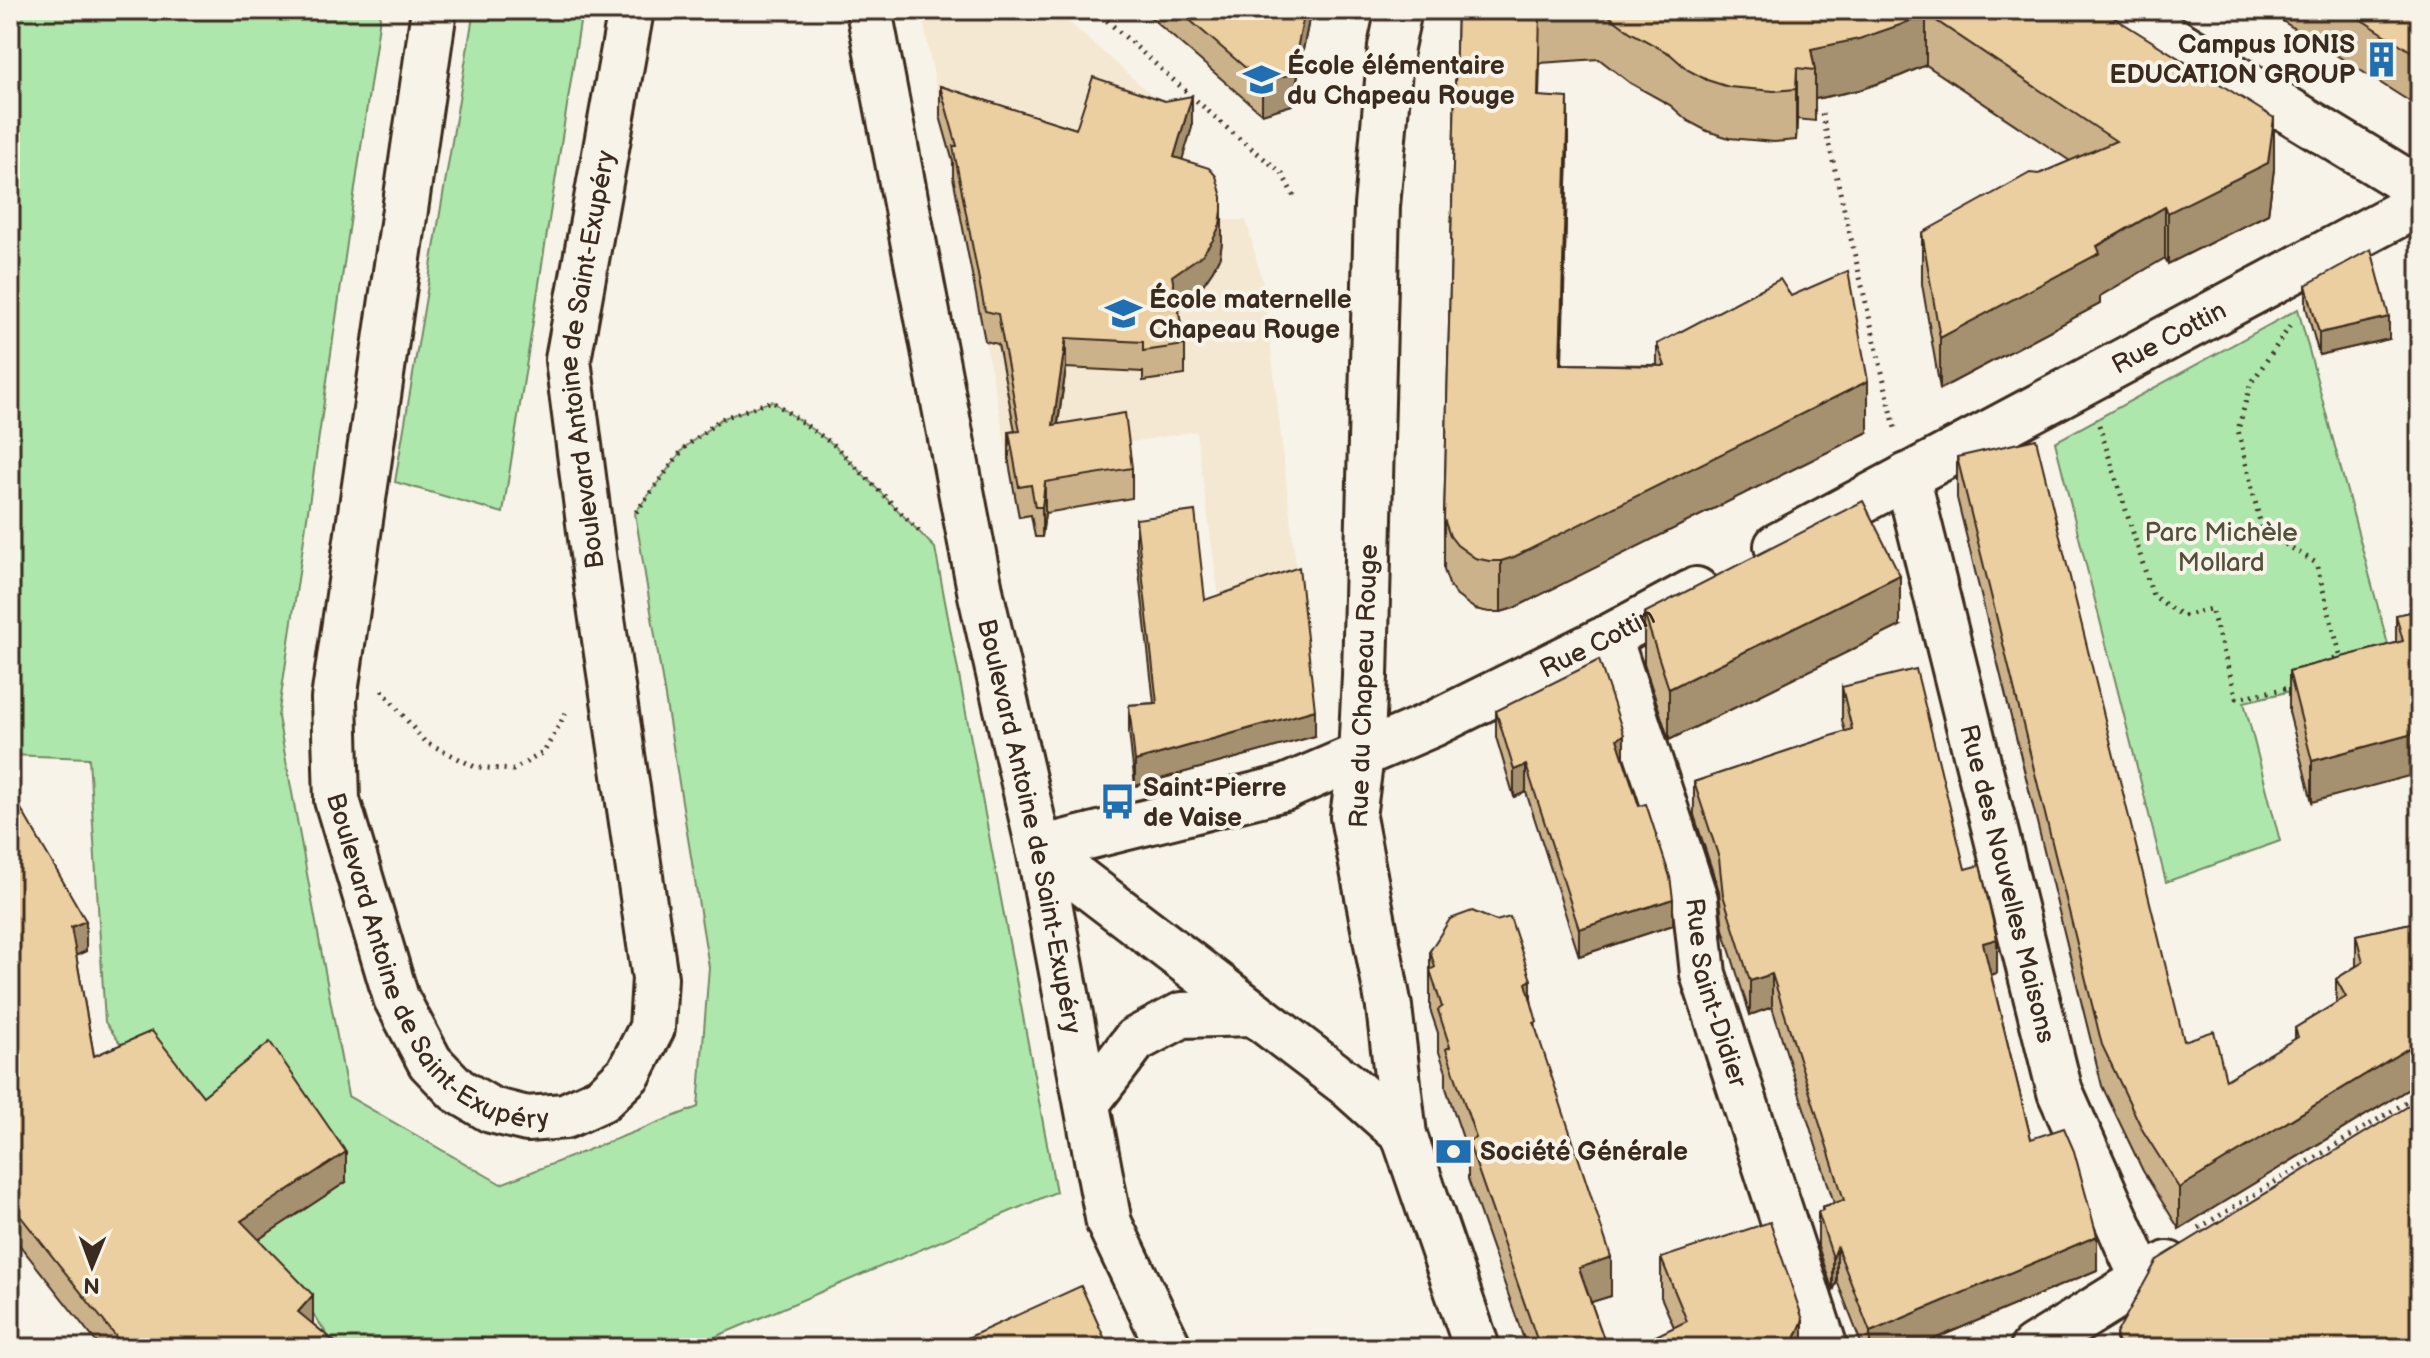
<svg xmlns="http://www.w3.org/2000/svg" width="2430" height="1358" font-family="'Balsamiq Sans',sans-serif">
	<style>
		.built { fill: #f4e8d2 }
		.green { fill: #aee7ac; stroke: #748865; stroke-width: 2 }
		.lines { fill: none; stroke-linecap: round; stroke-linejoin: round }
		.minor-casing { stroke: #3b2a1e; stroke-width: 50 }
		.path { stroke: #3b2a1e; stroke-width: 5; stroke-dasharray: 2 6; stroke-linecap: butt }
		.minor { stroke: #f7f3e8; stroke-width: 44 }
		.wall { fill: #cbb28a; stroke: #3b2a1e; stroke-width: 2 }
		.shaded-wall { fill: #a59170; stroke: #3b2a1e; stroke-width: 2 }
		.building { fill: #eccfa0; stroke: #3b2a1e; stroke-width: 2 }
		.labels { text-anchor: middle; stroke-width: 8; stroke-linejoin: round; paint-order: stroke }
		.poi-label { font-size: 26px; font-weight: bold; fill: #3b2a1e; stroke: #f7f3e8; text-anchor: start }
		.street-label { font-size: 26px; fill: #3b2a1e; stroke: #f7f3e8 }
		.park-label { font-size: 26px; fill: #52503a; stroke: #f7f3e8 }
	</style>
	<rect width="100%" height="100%" fill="#f7f3e8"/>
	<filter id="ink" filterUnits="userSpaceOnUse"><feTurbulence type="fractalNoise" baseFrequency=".0125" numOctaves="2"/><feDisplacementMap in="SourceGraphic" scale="16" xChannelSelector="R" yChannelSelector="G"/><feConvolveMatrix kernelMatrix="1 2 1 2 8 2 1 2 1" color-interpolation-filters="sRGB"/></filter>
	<g filter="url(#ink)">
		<polygon class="built" points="921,10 1055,10 1174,114 1190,133 1175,187 1220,220 1246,220 1264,287 1299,593 1222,619 1196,431 1009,463"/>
		<g class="green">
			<polygon points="10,10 381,10 278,717 348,1096 501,1184 698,1107 709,967 635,513 684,448 721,419 772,401 834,445 935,548 1056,1192 689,1348 337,1348 105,1022 89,758 10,755"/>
			<polygon points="474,10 582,10 503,513 395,482"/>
			<polygon points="2298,309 2394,667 2244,702 2280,841 2166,882 2055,442"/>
		</g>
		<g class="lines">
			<defs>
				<g id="minor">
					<path id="s1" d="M434,10L334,699L337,800L396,998L430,1062L457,1090L491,1110L527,1119L565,1116L602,1099L629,1073L652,1028L655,978L597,585L568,360L631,10"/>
					<path id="s2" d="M869,10L981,595L1039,849L1109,1223L1169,1348"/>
					<polyline points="1399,10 1391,47 1377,206 1365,676 1361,756 1353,817 1389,1007 1404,1135 1477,1348"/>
					<polyline points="2124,10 2397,176 2420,194"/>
					<path id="s3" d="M1907,476L2060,1092L2134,1259L2144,1279"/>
					<path id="s4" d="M1777,546L2420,203"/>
					<path id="s5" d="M1609,637L1695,899L1703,974L1825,1348"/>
					<path id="s6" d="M1039,849L1284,788L1433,724L1609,637L1696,590"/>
					<polyline points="1039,849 1348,1085 1404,1135"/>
					<polyline points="1087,1103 1135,1040 1182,1015 1254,1013"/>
					<polyline points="2033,1348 2168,1264"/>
				</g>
			</defs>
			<use href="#minor" class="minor-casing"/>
			<g class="path">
				<polyline points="1095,10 1235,135 1282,173 1296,201"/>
				<polyline points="1822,114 1895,428"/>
				<polyline points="2290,326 2250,385 2238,430 2262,530 2316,563 2340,654 2328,663"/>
				<polyline points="2099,425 2153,596 2183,616 2211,609 2237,698 2294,687"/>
				<polyline points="636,512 684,448 721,419 772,401 834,445 919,531"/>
				<polyline points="382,690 424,741 475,767 513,770 544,752 566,713"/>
				<polyline points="2199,1228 2420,1094"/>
			</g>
			<use href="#minor" class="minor"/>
		</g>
		<g class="wall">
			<polygon points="1142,10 1309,10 1309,20 1292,105 1262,114"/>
			<polygon points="1457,10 2069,10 2274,169 2268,214 2168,264 2165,258 2100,296 2100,304 1940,389 1922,284 1922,233 2039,174 2070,161 1926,65 1900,76 1859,90 1815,99 1815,121 1797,119 1796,140 1774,142 1729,138 1707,131 1688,121 1670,105 1630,83 1599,59 1540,63 1539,96 1568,149 1562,364 1657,365 1657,344 1868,432 1514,608 1501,612 1489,612 1475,609 1457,596 1450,587 1444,570 1444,519"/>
			<polygon points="2265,10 2420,10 2420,108"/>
			<polygon points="940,86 1076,129 1192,127 1182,159 1222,242 1220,256 1213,270 1202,286 1177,303 1185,345 1185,375 1143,381 1143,372 1066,368 1058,424 1132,468 1132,498 1045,513 1042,537 1035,537 1031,515 1019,517 1009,463 1009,432 1015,431 998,344 985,341 953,177 953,162 940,116"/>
			<polygon points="2306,285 2389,339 2319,355 2306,307"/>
			<polygon points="1957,457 2184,1041 2226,1080 2295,1039 2295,1028 2336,1003 2336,979 2356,966 2356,935 2420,921 2420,1086 2407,1090 2179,1229 2143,1171 2102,1086 1957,498"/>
			<polygon points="1136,519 1205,600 1315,736 1135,786 1129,731 1129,705 1154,703 1136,545"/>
			<polygon points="2420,610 2312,802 2289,712 2289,671 2396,643 2396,615"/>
			<polygon points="1644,613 1900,626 1669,740 1644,664"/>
			<polygon points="1842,687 1965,869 1997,973 1991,975 2031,1139 2097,1270 1913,1348 1863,1348 1837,1281 1833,1291 1818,1246 1818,1212 1822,1211 1822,1207 1834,1203 1772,1007 1750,1015 1723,929 1719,891 1694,815 1694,782 1845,732 1842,720"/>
			<polygon points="1496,711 1624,761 1673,925 1579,956 1526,792 1514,797 1496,737"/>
			<polygon points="10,790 86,951 76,955 94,1056 203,1096 346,1182 259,1239 313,1324 342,1348 101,1348 10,1233"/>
			<polygon points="1430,951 1531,999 1537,1034 1611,1296 1591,1302 1607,1348 1527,1348 1468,1179 1468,1153 1446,1088 1446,1072 1438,1049 1438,1033 1430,1009"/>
			<polygon points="1661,1258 1803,1348 1674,1327 1661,1297"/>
			<polygon points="2116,1334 2420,1348 2116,1348"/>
		</g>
		<g class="shaded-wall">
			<polygon points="1305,10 1309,10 1309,20 1292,105 1262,114 1262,82"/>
			<polygon points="1926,14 1926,65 1900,76 1859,90 1815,99 1815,70 1811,49"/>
			<polygon points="1797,68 1797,119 1796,140 1796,89"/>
			<polygon points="1192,96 1192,127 1174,187 1174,157"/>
			<polygon points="1568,98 1568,149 1560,415 1560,364"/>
			<polygon points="2274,118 2274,169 2268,214 2168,264 2168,213"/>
			<polygon points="2165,207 2165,258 2100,296 2100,304 1940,389 1940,338"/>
			<polygon points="1222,211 1222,242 1220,256 1213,270 1202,286 1172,306 1172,276"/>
			<polygon points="2389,317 2389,339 2319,355 2319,333"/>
			<polygon points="1066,338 1066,368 1053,455 1053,425"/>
			<polygon points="1868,381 1868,432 1514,608 1501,612 1501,561"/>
			<polygon points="1045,482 1045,513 1042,537 1042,507"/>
			<polygon points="1900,575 1900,626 1669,740 1669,689"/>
			<polygon points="1315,710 1315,736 1135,786 1135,761"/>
			<polygon points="2420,732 2420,773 2312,802 2312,761"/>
			<polygon points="1624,735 1624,762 1617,739"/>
			<polygon points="1526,765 1526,792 1514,797 1514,770"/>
			<polygon points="1673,899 1673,925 1579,956 1579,929"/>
			<polygon points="86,921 86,951 71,958 71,927"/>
			<polygon points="1997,939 1997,973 1983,977 1983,943"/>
			<polygon points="1772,974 1772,1007 1750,1015 1750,981"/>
			<polygon points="1531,980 1531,1019 1526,983"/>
			<polygon points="2419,1045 2419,1086 2407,1090 2179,1229 2179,1188 2407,1049"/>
			<polygon points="346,1152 346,1182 241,1251 241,1221"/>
			<polygon points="2097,1236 2097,1270 1913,1348 1870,1348 1870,1332"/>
			<polygon points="1837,1247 1837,1281 1833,1291 1833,1258"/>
			<polygon points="1611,1257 1611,1296 1579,1306 1579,1268"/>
			<polygon points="313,1295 313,1326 298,1312"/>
			<polygon points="1803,1320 1803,1348 1791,1348"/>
		</g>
		<g class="building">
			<polygon points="1178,10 1305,10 1292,74 1262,82"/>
			<polygon points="1457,10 1568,10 1540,12 1538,96 1568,98 1560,364 1665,366 1657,344 1780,279 1791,296 1848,271 1868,381 1514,557 1501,561 1489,561 1475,558 1457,545 1450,536 1444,519"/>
			<polygon points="1601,10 2102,10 2274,118 2268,163 2168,213 2165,207 2097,246 2100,253 1940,338 1922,233 2030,173 2039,174 2116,141 1926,14 1900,25 1859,39 1811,49 1815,70 1797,68 1796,89 1774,91 1729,87 1707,80 1688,70 1670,54 1630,32"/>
			<polygon points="2346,10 2420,10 2420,57"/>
			<polygon points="1093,77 1165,101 1192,96 1174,157 1209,168 1216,176 1222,197 1222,211 1220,225 1213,240 1202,255 1172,276 1185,345 1143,351 1143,342 1066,338 1053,425 1125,413 1132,468 1045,482 1042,507 1035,507 1031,485 1019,487 1009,432 1020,431 998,314 985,311 953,146 957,146 940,86 1076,129"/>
			<polygon points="2371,249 2389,317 2319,333 2306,285"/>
			<polygon points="2036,439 2184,1041 2214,1031 2226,1080 2298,1037 2295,1028 2346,997 2336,979 2363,962 2356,935 2420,921 2420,1046 2407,1049 2179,1188 2143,1131 2102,1045 1957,457"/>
			<polygon points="1863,501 1900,575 1669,689 1644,613"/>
			<polygon points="1195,511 1205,600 1299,567 1315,710 1135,761 1129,705 1157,703 1136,519"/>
			<polygon points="2420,610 2420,732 2312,761 2289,671 2403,641 2396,615"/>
			<polygon points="1599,660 1624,735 1617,739 1639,806 1646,804 1670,877 1673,899 1579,929 1526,765 1514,770 1496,711"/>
			<polygon points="1916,669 1965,869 1980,865 1997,939 1983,943 2031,1139 2064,1128 2074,1151 2097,1236 1870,1332 1837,1247 1833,1258 1818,1212 1823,1210 1822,1207 1844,1200 1772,974 1750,981 1723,895 1719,858 1694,782 1852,729 1842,687"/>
			<polygon points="10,790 86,921 71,927 94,1056 152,1031 203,1096 270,1042 346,1152 241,1221 313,1295 298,1312 342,1348 125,1348 10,1203"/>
			<polygon points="1472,911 1496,921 1510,917 1531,980 1526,983 1537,1022 1534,1023 1611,1257 1579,1268 1607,1348 1540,1348 1468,1141 1476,1138 1446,1049 1450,1047 1438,1010 1442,1007 1430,970 1435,967 1430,951 1450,919"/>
			<polygon points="2420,1099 2420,1348 2120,1348 2116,1334 2157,1260"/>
			<polygon points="1770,1222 1803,1320 1791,1348 1631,1348 1687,1321 1661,1258"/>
			<polygon points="1081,1286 1109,1348 971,1348 967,1338"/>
		</g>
	</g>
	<defs>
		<symbol id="building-bare" viewBox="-9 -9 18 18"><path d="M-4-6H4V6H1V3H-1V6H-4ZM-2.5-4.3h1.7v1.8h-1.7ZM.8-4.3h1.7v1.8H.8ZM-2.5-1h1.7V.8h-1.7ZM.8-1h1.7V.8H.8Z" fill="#1f6fb2" stroke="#f7f3e8" stroke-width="2.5" paint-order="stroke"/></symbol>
		<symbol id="school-bare" viewBox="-9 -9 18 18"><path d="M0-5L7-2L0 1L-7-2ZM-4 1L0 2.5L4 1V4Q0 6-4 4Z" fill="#1f6fb2" stroke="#f7f3e8" stroke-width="2.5" paint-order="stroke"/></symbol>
		<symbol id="bus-bare" viewBox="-9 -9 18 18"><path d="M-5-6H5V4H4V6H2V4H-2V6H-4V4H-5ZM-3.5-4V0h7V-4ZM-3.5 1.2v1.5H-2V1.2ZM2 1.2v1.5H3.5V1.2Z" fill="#1f6fb2" stroke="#f7f3e8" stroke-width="2.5" paint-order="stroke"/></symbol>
		<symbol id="bank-bare" viewBox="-9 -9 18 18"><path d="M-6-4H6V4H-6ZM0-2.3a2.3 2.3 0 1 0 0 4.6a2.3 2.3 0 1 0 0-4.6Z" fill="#1f6fb2" stroke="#f7f3e8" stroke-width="2.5" paint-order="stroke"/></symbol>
	</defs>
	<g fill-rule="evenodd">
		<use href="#building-bare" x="2356" y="34" width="51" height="51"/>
		<use href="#school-bare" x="1236" y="54" width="51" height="51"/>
		<use href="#school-bare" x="1098" y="288" width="51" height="51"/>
		<use href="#bus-bare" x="1092" y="776" width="51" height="51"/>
		<use href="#bank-bare" x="1428" y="1126" width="51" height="51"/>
	</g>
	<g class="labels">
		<g class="poi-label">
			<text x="2355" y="53" text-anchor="end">Campus IONIS<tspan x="2355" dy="30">EDUCATION GROUP</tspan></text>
			<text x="1287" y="74">École élémentaire<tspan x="1287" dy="30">du Chapeau Rouge</tspan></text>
			<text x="1149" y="308">École maternelle<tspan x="1149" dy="30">Chapeau Rouge</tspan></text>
			<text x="1143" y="796">Saint-Pierre<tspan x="1143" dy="30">de Vaise</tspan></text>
			<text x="1480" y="1160">Société Générale</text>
		</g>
		<g class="street-label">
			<text dy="9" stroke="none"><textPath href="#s4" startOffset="444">Rue Cottin</textPath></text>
			<text dy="9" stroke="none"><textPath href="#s1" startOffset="2034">Boulevard Antoine de Saint-Exupéry</textPath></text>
			<text dy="9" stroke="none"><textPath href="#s6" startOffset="598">Rue Cottin</textPath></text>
			<text transform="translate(1363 686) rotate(-88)" y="9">Rue du Chapeau Rouge</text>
			<text dy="9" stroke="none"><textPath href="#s2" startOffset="832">Boulevard Antoine de Saint-Exupéry</textPath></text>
			<text dy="9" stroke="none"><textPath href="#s3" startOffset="420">Rue des Nouvelles Maisons</textPath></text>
			<text dy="9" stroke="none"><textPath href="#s1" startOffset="1002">Boulevard Antoine de Saint-Exupéry</textPath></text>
			<text dy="9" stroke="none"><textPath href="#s5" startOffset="372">Rue Saint-Didier</textPath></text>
		</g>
		<g class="park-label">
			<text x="2221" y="541">Parc Michèle<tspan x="2221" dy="30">Mollard</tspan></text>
		</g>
	</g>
	<rect width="2430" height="1358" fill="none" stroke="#f7f3e8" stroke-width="40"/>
	<rect x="20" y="20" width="2390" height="1318" fill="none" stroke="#3b2a1e" stroke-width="3" filter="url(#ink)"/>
	<g transform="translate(92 1266) rotate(181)" stroke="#f7f3e8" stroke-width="6" paint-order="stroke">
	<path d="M0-6L14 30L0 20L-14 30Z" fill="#3b2a1e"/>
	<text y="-12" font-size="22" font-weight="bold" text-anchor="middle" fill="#3b2a1e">N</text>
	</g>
</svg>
